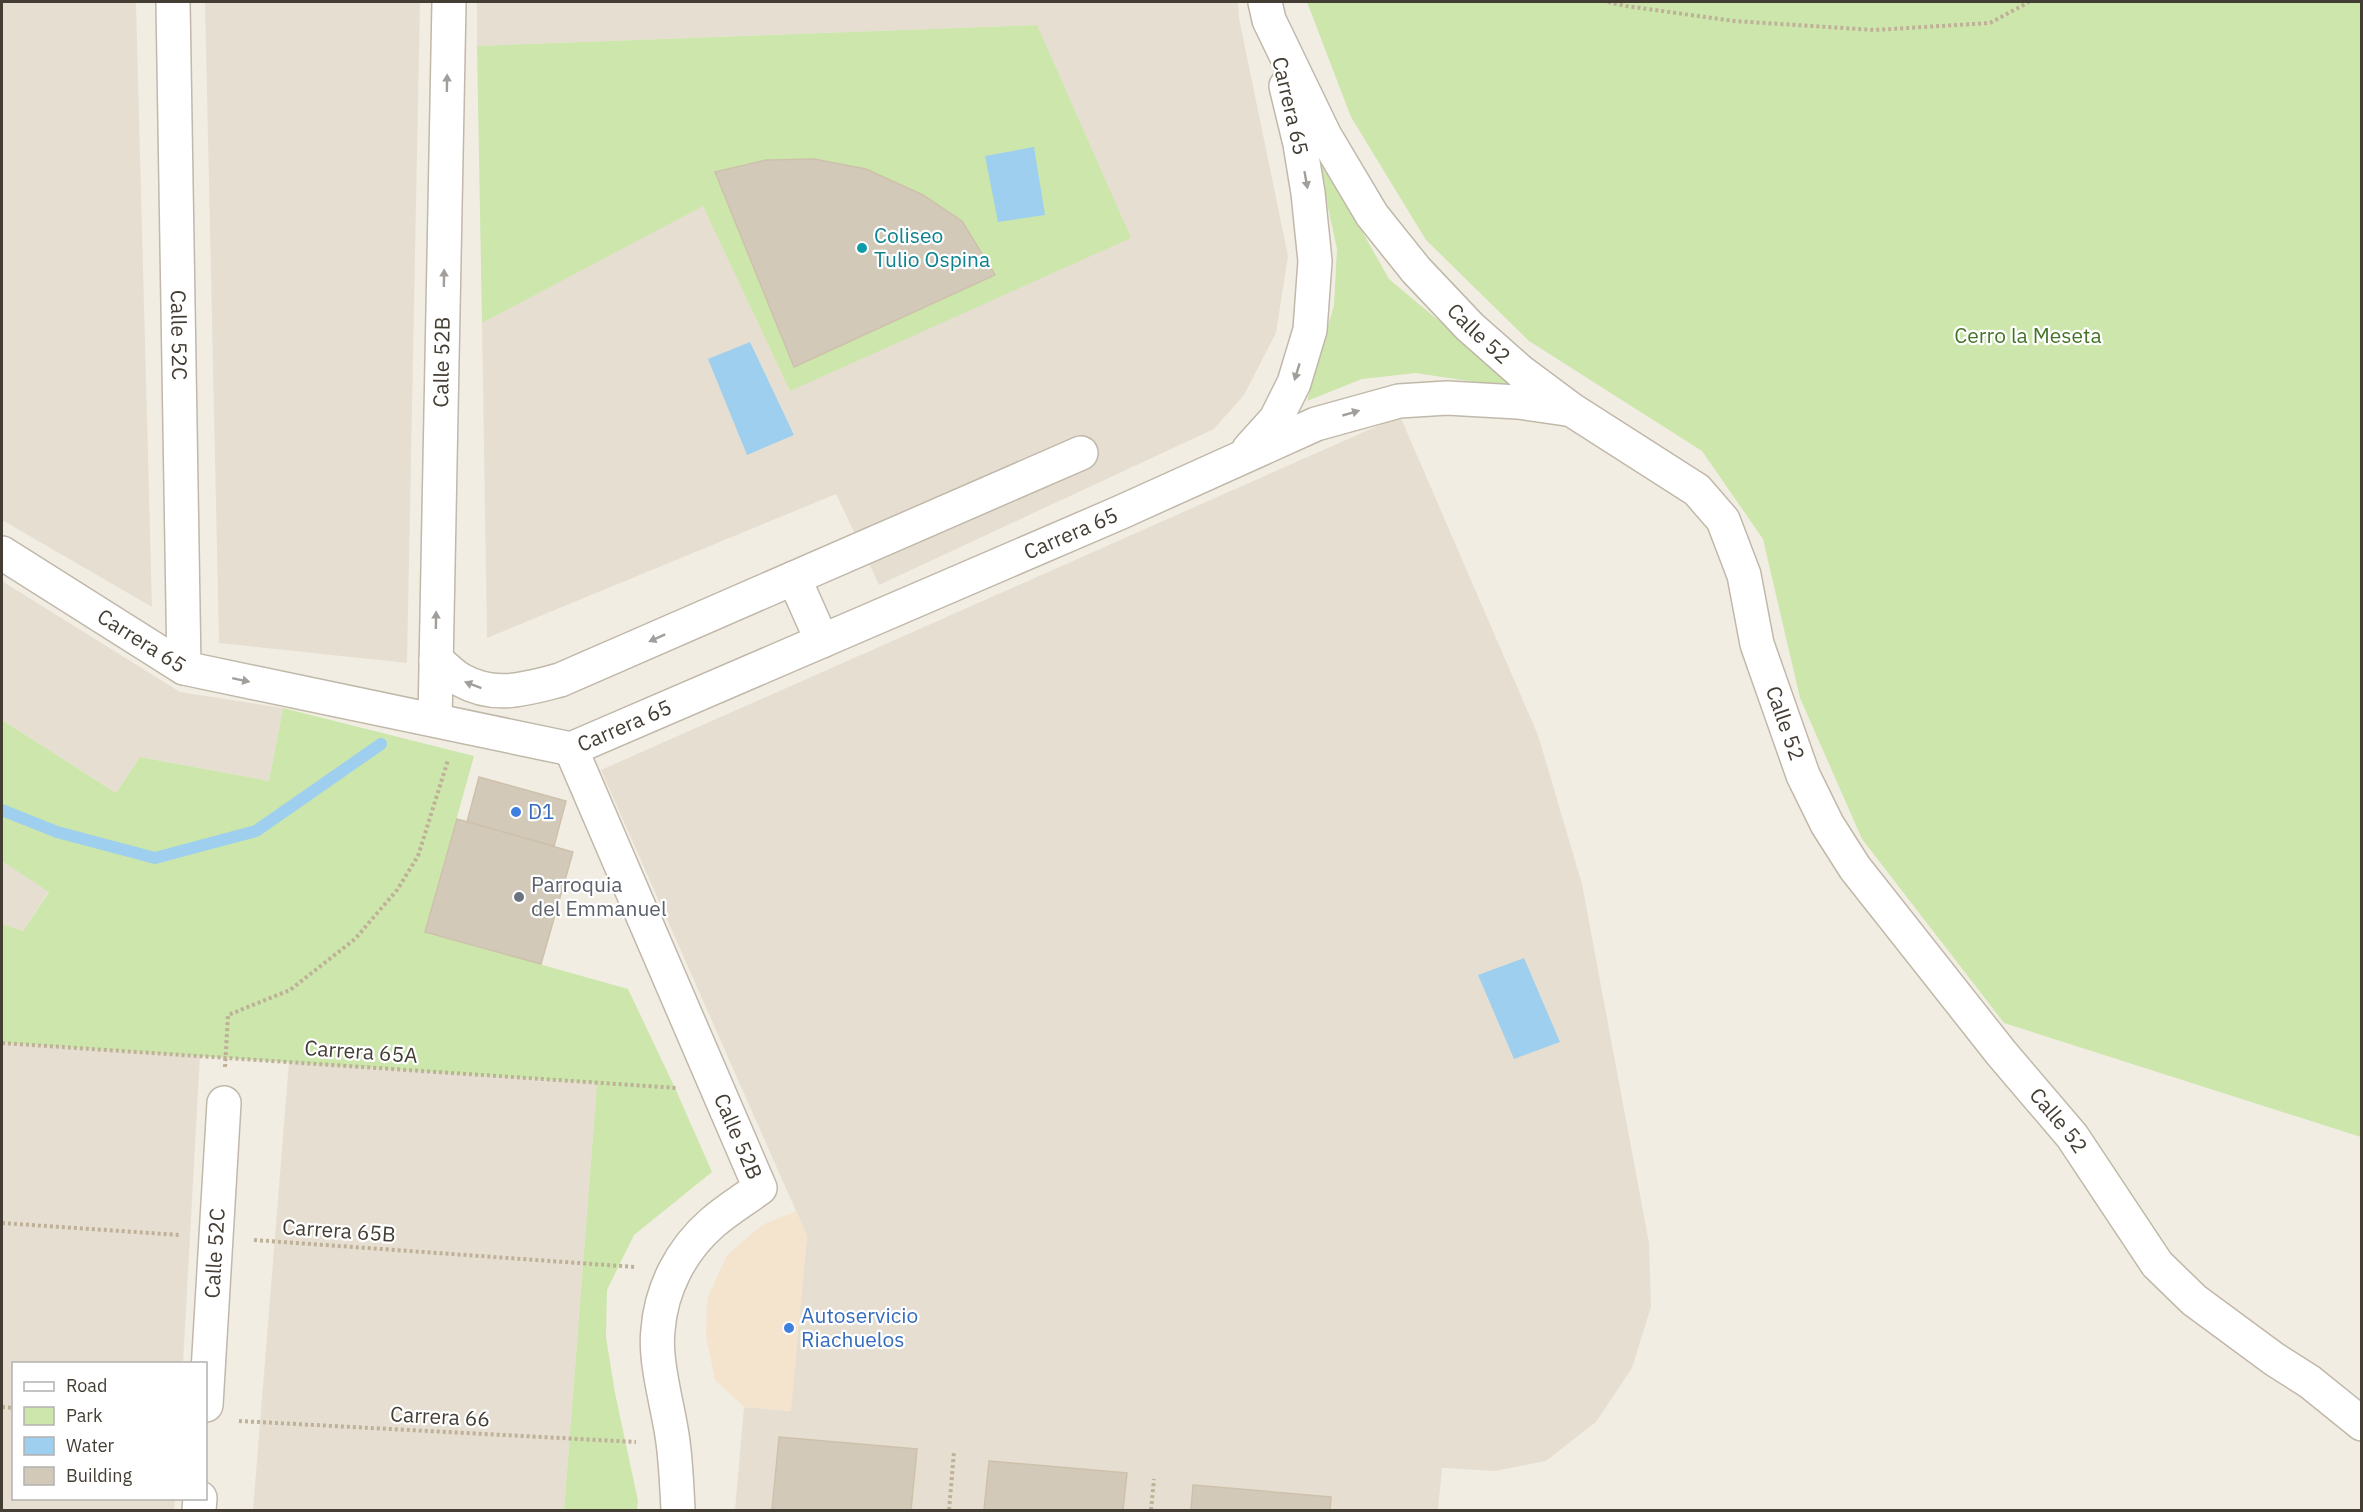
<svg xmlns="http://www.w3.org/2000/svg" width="2363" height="1512" font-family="'IBM Plex Sans',sans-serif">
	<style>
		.residential { fill: #e6dfd1 }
		.commercial { fill: #f4e4ce }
		.green { fill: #cce6ac }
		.water { fill: #9fcfef }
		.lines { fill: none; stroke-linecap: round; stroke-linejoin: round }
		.stream { stroke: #9fcfef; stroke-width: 12 }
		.building { fill: #d3c9b9; stroke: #cec1ac; stroke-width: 1.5 }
		.minor-casing { stroke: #c0b8a9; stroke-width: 36 }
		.path { stroke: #bfb198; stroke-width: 4; stroke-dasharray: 3 3; stroke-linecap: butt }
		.minor { stroke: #fff; stroke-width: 33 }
		.oneway { fill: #a29e9a }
		.culture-dot { fill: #0f9aa8; stroke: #fff; stroke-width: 2 }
		.shop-dot { fill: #3f7fe0; stroke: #fff; stroke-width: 2 }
		.worship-dot { fill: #6b7280; stroke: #fff; stroke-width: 2 }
		.labels { text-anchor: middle; stroke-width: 4.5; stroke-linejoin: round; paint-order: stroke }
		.street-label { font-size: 21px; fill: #443d34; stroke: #fff }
		.culture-label { font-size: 21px; fill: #0d838f; stroke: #fff; text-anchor: start }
		.park-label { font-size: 21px; fill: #457428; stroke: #fff }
		.shop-label { font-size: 21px; fill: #366cbe; stroke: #fff; text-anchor: start }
		.worship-label { font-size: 21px; fill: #5b616d; stroke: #fff; text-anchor: start }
	</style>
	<rect width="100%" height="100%" fill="#f2ede3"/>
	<g class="residential">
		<polygon points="2,2 136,2 152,607 2,520"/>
		<polygon points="205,2 420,2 407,663 219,643"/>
		<polygon points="477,2 1238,2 1239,18 1288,256 1276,333 1244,395 1214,429 879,585 836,494 487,638 482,323 703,205 790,391 1037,25 477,46"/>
		<polygon points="1400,416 1538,735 1582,884 1649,1243 1651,1307 1632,1368 1596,1422 1546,1461 1495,1471 1442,1468 1438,1510 735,1510 744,1407 790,1411 807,1236 601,770"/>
		<polygon points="2,581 180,692 283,708 269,781 140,757 116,793 2,720"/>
		<polygon points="2,861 49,891 23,931 2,924"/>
		<polygon points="2,1043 200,1056 183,1363 14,1364 14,1498 175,1499 174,1510 2,1510"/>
		<polygon points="289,1062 597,1083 564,1510 253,1510"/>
	</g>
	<polygon class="commercial" points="796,1211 807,1236 791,1411 744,1407 715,1380 706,1336 707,1299 727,1255 762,1225"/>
	<g class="green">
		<polygon points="1307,2 2361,2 2361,1137 2004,1023 1862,839 1800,698 1763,539 1702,451 1529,341 1426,240 1351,117"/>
		<polygon points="1037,25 1131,238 790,391 703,206 482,323 477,46"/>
		<polygon points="1315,148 1389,279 1520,389 1416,373 1362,379 1307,401 1334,305 1337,249"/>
		<polygon points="283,708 474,756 425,932 628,989 675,1088 712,1172 634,1235 607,1290 606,1337 615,1393 638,1501 637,1510 564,1510 597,1083 2,1043 2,924 23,931 49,892 2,861 2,720 116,793 140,757 269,781"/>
	</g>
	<g class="water">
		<polygon points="1034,147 1045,215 998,222 985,156"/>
		<polygon points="750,342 794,435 747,455 708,359"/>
		<polygon points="1524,958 1560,1042 1514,1059 1478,975"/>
	</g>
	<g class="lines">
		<polyline class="stream" points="2,810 57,832 155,858 256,831 381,744"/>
	</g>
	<g class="building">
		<polygon points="814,159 866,169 923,195 962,221 995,275 794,367 715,172 766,160"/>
		<polygon points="479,777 566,801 554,846 467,822"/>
		<polygon points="457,819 573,852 541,964 425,932"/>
		<polygon points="779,1437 917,1449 911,1510 772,1510"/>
		<polygon points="989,1461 1127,1473 1123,1510 984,1510"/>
		<polygon points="1193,1485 1331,1497 1330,1510 1191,1510"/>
	</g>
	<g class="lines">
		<defs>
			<g id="minor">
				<path id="s1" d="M173,2L184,668"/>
				<path id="s2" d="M1265,2L1269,20L1325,136L1372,215L1416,270L1470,327L1521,372L1572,410L1697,490L1723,520L1744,575L1757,644L1803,775L1827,824L1855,868L2002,1054L2072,1136L2157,1264L2194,1300L2274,1359L2310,1382L2362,1424"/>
				<polyline points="1249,449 1276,419 1294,383 1310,330 1315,261 1308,193 1300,144 1286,86"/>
				<path id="s3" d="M2,553L184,668L571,749L1119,513L1316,424L1399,401L1447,398L1518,402L1566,409"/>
				<polyline points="794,578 822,641"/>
				<path d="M436,660C444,666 452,675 461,680C495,699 525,689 560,680L1081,453"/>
				<path id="s4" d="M435,720L449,2"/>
				<path id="s5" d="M571,749L760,1188C745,1199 727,1210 712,1223C681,1250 661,1289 658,1330C654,1362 669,1409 673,1442C676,1465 677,1488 678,1510"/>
				<path id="s6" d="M206,1405L224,1103"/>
				<polyline points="199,1510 200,1498"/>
			</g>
		</defs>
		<use href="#minor" class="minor-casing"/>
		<g class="path">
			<polyline points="1608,2 1626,6 1734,21 1874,30 1990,23 2029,2"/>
			<polyline points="2,1043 677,1088"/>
			<polyline points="225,1067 228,1015 290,990 355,939 397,890 418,856 448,760"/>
			<polyline points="2,1223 180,1235"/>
			<polyline points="254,1240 635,1267"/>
			<polyline points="2,1407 14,1408"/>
			<polyline points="239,1421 636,1442"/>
			<polyline points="949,1510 954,1452"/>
			<polyline points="1151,1510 1154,1479"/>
		</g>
		<use href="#minor" class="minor"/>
	</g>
	<defs><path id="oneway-solid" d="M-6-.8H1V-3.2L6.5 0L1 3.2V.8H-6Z" transform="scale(1.5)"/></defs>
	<g class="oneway">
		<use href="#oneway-solid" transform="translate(447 83) rotate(-89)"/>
		<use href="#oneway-solid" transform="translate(1306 180) rotate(80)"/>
		<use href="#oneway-solid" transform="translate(444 278) rotate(-89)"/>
		<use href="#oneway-solid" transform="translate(1297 372) rotate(107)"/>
		<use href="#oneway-solid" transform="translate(1351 413) rotate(-16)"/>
		<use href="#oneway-solid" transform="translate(436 620) rotate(-89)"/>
		<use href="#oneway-solid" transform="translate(657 638) rotate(156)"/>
		<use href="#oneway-solid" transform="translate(241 680) rotate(12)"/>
		<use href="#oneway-solid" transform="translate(473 685) rotate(-159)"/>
	</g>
	<circle class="culture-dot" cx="862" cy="248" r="6"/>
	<g class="shop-dot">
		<circle cx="516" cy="812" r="6"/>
		<circle cx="789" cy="1328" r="6"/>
	</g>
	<circle class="worship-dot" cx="519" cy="897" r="6"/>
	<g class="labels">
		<g class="street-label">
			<text transform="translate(1290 106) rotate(77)" y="7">Carrera 65</text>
			<text dy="7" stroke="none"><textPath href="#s2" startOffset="399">Calle 52</textPath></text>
			<text dy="7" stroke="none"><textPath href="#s1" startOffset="333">Calle 52C</textPath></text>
			<text dy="7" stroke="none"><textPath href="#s4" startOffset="358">Calle 52B</textPath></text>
			<text dy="7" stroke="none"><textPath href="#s3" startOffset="1155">Carrera 65</textPath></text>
			<text dy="7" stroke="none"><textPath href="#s3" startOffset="165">Carrera 65</textPath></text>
			<text dy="7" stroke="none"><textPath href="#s2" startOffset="921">Calle 52</textPath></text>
			<text dy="7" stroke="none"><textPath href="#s3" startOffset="669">Carrera 65</textPath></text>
			<text transform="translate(361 1052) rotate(4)" y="7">Carrera 65A</text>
			<text dy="7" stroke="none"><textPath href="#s2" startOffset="1407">Calle 52</textPath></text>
			<text dy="7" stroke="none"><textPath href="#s5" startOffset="422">Calle 52B</textPath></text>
			<text transform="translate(339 1231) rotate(4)" y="7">Carrera 65B</text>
			<text dy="7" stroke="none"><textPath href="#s6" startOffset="152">Calle 52C</textPath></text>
			<text transform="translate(440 1417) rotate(3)" y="7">Carrera 66</text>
		</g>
		<g class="culture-label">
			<text x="874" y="243">Coliseo<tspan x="874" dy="24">Tulio Ospina</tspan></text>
		</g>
		<g class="park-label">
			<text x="2028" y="343">Cerro la Meseta</text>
		</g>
		<g class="shop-label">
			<text x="528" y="819">D1</text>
			<text x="801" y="1323">Autoservicio<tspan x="801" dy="24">Riachuelos</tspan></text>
		</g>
		<g class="worship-label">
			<text x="531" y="892">Parroquia<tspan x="531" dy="24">del Emmanuel</tspan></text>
		</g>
	</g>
	<rect width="2363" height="1512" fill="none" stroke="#443d34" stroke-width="6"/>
	<rect x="12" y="1362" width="195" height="138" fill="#ffffff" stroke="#b4b1ae" stroke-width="1.5"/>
	<rect x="24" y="1382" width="30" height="9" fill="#ffffff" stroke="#b4b1ae" stroke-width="1.5"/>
	<text x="66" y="1392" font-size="18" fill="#443d34">Road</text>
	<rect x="24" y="1407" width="30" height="18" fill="#cce6ac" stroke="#b4b1ae" stroke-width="1.5"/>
	<text x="66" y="1422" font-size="18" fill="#443d34">Park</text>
	<rect x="24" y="1437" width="30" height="18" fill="#9fcfef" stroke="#b4b1ae" stroke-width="1.5"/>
	<text x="66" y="1452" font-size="18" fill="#443d34">Water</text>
	<rect x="24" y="1467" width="30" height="18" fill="#d3c9b9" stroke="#b4b1ae" stroke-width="1.5"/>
	<text x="66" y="1482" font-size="18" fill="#443d34">Building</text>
</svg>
